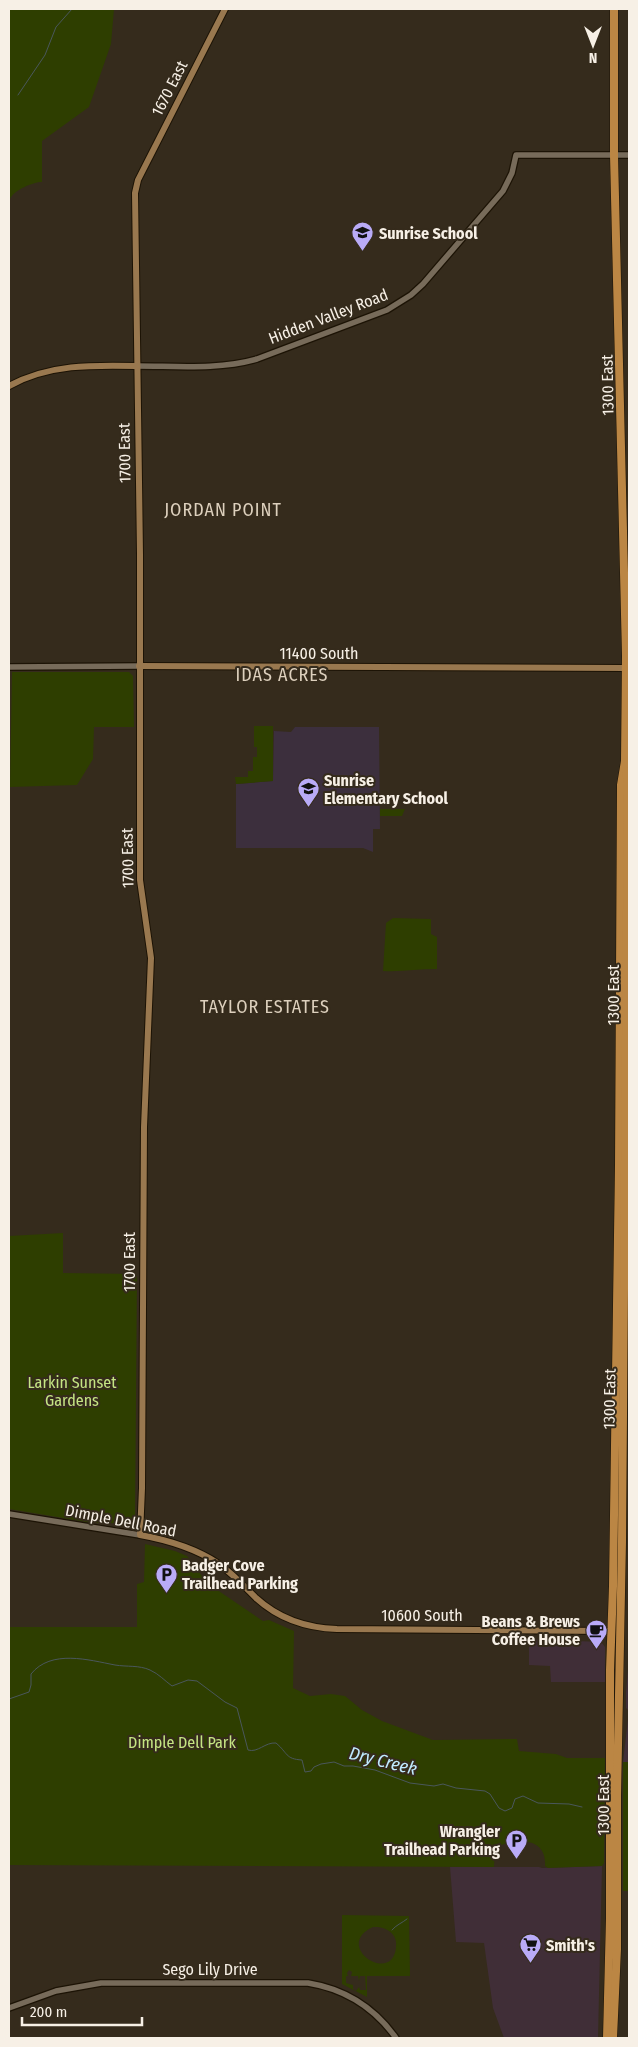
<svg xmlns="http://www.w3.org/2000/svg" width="638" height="2047" font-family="'Fira Sans Condensed',sans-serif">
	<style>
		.commercial { fill: #402e37 }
		.education { fill: #3c2f3d }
		.green { fill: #2e3e00; fill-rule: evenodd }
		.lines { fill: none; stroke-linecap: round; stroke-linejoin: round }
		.stream { stroke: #4a575c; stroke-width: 1 }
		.tertiary-casing { stroke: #1c1305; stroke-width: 8 }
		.secondary-casing { stroke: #1c1305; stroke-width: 8 }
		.primary-casing { stroke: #1c1305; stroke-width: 9 }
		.tertiary { stroke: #776b5a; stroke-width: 5.5 }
		.secondary { stroke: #99784f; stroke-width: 6 }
		.primary { stroke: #bb8644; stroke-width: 8 }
		.labels { text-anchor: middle; stroke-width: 4; stroke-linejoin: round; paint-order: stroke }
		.street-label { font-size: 16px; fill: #f7f0e6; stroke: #352b1c }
		.poi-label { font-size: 16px; font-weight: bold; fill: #f7f0e6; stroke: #352b1c; text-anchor: start }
		.park-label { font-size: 16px; fill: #c5e583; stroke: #352b1c }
		.neighbourhood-label { font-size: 18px; letter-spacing: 1px; fill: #ddd0bd; stroke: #352b1c }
		.water-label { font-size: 18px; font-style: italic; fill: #c0eaff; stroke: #352b1c }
	</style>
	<rect width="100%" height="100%" fill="#352b1c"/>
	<g class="commercial">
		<polygon points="529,1639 601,1642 605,1647 605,1682 551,1682 550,1666 529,1665"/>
		<polygon points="629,1659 629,1762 623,1762 629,1711 626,1708 626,1692"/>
		<polygon points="602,1866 598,2038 504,2038 493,2008 484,1943 456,1942 450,1867 539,1867 542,1868"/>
	</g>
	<polygon class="education" points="295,727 379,727 380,829 373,829 373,852 363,848 236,848 236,784 273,781 274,731 291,732"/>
	<g class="green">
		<path d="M9,9H114L111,44L89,107L42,141V182C33,182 14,190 10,199C9,202 9,205 9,208Z"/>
		<polygon points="12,672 129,672 133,676 134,727 94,727 93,759 77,785 10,787"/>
		<polygon points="254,726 273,726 273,781 236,784 235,777 248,777 248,771 253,771 253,757 257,757 257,747 254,747"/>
		<polygon points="380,809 405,809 402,816 380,816"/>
		<path d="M393,918L431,919V934L437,937V969C418,969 402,972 383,971L386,923Z"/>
		<polygon points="63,1233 63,1273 137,1274 135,1521 131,1526 111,1523 93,1523 9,1509 9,1236"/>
		<path d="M145,1544L175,1551L187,1556L207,1583L263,1621L269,1620L294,1631L293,1688L310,1696L331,1694L345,1696L362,1710L382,1721L433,1740L517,1739L519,1751L556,1754L567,1758H605L604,1863L602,1866L548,1868L545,1866C547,1836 514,1838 495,1848L494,1867L9,1865V1627H137V1584L144,1582Z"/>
		<rect x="623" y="1762" width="6" height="129"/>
		<path d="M342,1915L409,1916L410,1976H367V1997L342,1984ZM373,1927C385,1926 398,1933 396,1947C393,1986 332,1946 373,1927ZM349,1970L352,1972L351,1976H358L359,1981L360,1976H365L366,1990H360L359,1987L356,1991L353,1989V1985L346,1983V1976H348L347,1973Z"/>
	</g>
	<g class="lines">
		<g class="stream">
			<polyline points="18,95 45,55 56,27 72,9"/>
			<path d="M9,1699L29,1692L31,1685V1674C51,1649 89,1660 115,1665C127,1667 139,1665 150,1670C159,1674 165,1681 172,1686L188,1680L197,1681L225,1702L237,1708L248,1750C258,1753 265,1742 276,1743C288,1753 285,1759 302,1760L305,1772L311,1771L314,1767L321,1764L334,1762L344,1766H353L375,1770L410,1783L434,1786L443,1784L456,1788L485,1791L490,1794L499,1808L505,1811L512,1808L515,1799L523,1796L538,1803L569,1804L582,1807"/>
			<path d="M392,1930C396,1925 402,1923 407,1919"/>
		</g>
		<defs>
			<g id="tertiary">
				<path d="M137,366C177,366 218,370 257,359L387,310L411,295L423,284L503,191L512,173L516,155H629"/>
				<polyline points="9,667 139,666"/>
				<polyline points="9,1514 140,1535"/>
				<path d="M9,2008L56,1991L101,1983H308C345,1989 374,2007 396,2038"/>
			</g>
			<g id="secondary">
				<path d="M225,9L138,180L135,193L140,554V880L151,958L144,1127L142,1488L140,1535C168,1540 195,1548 219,1564C233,1574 244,1586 256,1598C279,1619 306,1628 337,1629L610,1631"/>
				<path d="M9,386C49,364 92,365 137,366"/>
				<polyline points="139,666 626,668"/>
			</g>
			<g id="primary">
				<polyline points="607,2038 610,1918 610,1670 613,1586 619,1165 621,785 625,761 626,656 614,155 614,9"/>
				<polyline points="613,2038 617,1949 617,1796 622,1542 628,783 626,771"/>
			</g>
		</defs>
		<use href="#tertiary" class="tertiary-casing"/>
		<use href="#secondary" class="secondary-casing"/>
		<use href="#primary" class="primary-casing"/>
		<use href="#tertiary" class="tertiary"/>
		<use href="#secondary" class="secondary"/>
		<use href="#primary" class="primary"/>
	</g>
	<defs>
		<symbol id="school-pin" viewBox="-11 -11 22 30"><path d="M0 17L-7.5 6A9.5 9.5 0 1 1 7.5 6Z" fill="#b9abf7" stroke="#352b1c"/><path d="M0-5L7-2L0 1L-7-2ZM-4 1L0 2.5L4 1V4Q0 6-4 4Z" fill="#111"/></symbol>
		<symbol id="parking-pin" viewBox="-11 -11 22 30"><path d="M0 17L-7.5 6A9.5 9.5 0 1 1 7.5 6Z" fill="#b9abf7" stroke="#352b1c"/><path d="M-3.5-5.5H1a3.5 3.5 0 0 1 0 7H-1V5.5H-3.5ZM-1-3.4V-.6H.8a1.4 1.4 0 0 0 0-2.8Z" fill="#111"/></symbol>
		<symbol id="cafe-pin" viewBox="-11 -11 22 30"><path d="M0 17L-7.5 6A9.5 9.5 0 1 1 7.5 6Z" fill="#b9abf7" stroke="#352b1c"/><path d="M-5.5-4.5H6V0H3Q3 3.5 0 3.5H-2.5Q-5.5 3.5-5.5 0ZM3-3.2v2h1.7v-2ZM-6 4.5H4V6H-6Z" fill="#111"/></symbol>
		<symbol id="supermarket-pin" viewBox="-11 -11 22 30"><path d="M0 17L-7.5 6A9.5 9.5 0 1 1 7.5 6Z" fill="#b9abf7" stroke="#352b1c"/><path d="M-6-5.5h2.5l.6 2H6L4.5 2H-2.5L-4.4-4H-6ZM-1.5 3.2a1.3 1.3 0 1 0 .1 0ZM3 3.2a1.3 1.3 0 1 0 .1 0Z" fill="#111"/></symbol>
	</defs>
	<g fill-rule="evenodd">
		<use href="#school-pin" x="350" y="220" width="25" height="34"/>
		<use href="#school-pin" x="296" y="776" width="25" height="34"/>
		<use href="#parking-pin" x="154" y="1562" width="25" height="34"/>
		<use href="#cafe-pin" x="584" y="1618" width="25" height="34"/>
		<use href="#parking-pin" x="504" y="1828" width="25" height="34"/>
		<use href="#supermarket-pin" x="518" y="1932" width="25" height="34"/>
	</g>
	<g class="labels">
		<g class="street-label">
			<text transform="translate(169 88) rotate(-63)" y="6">1670 East</text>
			<text transform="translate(328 316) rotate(-21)" y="6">Hidden Valley Road</text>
			<text transform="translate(607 385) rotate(-91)" y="6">1300 East</text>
			<text transform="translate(124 453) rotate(-91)" y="6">1700 East</text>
			<text x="319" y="659">11400 South</text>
			<text transform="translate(127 858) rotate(-91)" y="6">1700 East</text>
			<text transform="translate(613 995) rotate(-90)" y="6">1300 East</text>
			<text transform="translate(129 1262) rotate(-90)" y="6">1700 East</text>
			<text transform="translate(609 1399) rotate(-89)" y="6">1300 East</text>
			<text transform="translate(121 1520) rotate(11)" y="6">Dimple Dell Road</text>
			<text x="422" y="1621">10600 South</text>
			<text transform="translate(603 1805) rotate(-90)" y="6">1300 East</text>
			<text x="210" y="1975">Sego Lily Drive</text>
		</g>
		<g class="poi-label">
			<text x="379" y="239">Sunrise School</text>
			<text x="324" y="786">Sunrise<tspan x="324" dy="18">Elementary School</tspan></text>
			<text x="182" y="1571">Badger Cove<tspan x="182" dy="18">Trailhead Parking</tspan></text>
			<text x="580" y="1627" text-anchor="end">Beans &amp; Brews<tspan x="580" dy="18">Coffee House</tspan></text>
			<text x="500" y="1837" text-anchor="end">Wrangler<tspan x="500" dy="18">Trailhead Parking</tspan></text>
			<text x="546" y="1951">Smith's</text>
		</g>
		<g class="park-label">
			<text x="72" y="1388">Larkin Sunset<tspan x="72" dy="18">Gardens</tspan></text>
			<text x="182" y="1748">Dimple Dell Park</text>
		</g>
		<g class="neighbourhood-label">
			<text x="223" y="516">JORDAN POINT</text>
			<text x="282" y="681">IDAS ACRES</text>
			<text x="265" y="1013">TAYLOR ESTATES</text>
		</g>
		<g class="water-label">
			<text transform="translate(383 1761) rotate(14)" y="6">Dry Creek</text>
		</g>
	</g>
	<rect width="638" height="2047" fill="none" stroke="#f7f0e6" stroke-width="20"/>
	<g transform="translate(593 45) rotate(180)" stroke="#352b1c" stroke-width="4" paint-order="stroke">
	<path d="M0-4L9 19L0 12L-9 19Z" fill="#f7f0e6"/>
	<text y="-8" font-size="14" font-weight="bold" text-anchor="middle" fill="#f7f0e6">N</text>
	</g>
	<path d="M22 2017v8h120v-8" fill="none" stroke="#f7f0e6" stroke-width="2.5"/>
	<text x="30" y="2017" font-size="15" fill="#f7f0e6" stroke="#352b1c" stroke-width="4" paint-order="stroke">200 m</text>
</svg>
